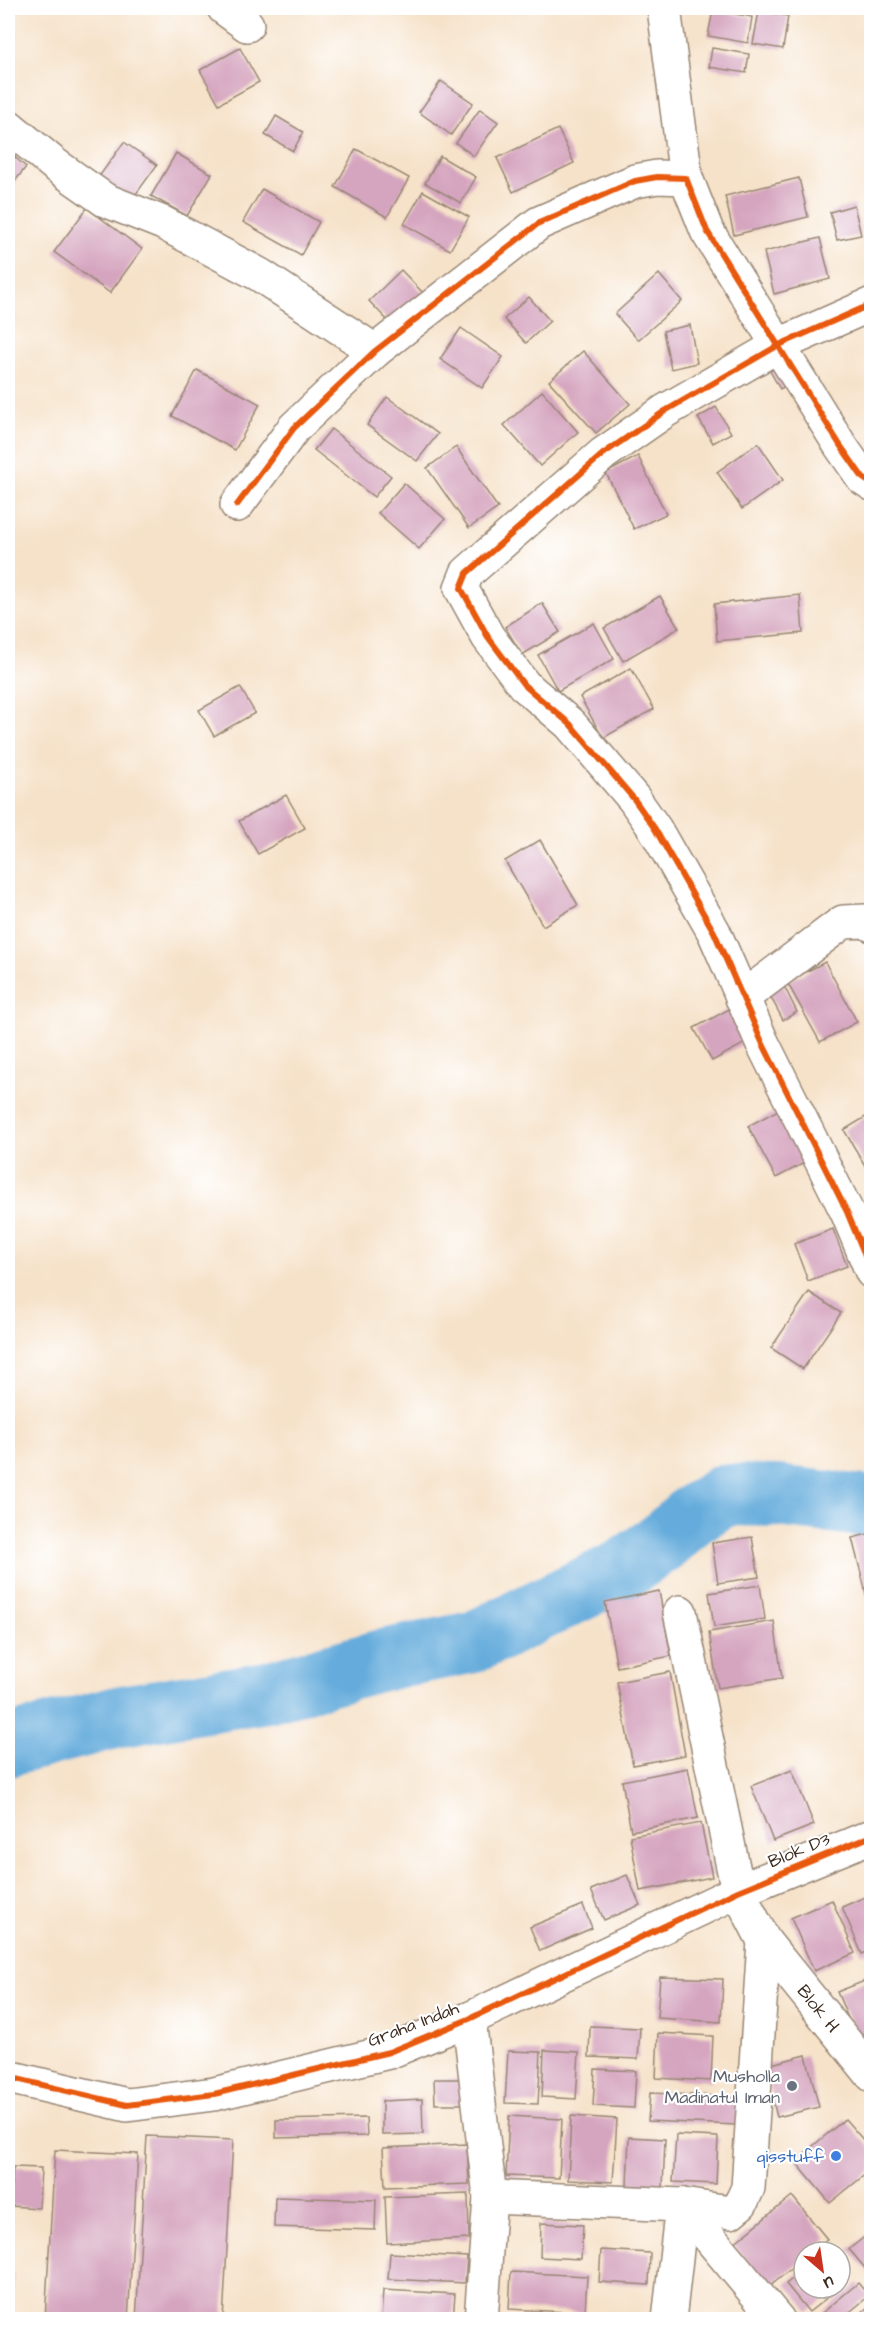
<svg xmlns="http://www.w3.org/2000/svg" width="879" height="2327" font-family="'Architects Daughter',sans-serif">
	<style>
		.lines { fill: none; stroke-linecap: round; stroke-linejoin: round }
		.river { stroke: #65acdc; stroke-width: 62 }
		.building { fill: #d5a5bf }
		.minor-casing { stroke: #988674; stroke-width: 36 }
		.minor { stroke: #fff; stroke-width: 33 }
		.cycleway-casing { stroke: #fff; stroke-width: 10 }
		.cycleway { stroke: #e8590c; stroke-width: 6 }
		.worship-dot { fill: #6b7280; stroke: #fff; stroke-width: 2 }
		.shop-dot { fill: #3f7fe0; stroke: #fff; stroke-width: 2 }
		.labels { text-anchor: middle; stroke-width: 4.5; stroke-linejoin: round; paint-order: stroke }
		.street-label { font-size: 18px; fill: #3b2a1e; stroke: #fff }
		.worship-label { font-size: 18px; fill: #5b616d; stroke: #fff; text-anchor: end }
		.shop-label { font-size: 18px; fill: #366cbe; stroke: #fff; text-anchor: end }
	</style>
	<rect width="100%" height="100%" fill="#fff"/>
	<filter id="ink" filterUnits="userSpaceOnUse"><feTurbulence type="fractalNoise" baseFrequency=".0167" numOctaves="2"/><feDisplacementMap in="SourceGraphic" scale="12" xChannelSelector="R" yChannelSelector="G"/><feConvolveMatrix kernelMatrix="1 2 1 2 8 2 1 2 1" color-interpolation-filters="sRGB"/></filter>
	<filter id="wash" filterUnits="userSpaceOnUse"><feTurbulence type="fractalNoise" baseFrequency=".008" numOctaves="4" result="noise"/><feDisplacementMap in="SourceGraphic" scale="24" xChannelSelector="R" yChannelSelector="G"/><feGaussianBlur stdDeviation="1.35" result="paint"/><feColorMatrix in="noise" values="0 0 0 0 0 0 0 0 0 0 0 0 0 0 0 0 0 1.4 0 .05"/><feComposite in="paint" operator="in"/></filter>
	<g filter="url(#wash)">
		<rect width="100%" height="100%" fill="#f6e2c9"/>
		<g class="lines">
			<polyline class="river" points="8,1746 122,1716 267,1692 378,1661 474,1642 624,1569 664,1541 691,1516 725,1495 777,1496 872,1507"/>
		</g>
		<g id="blocks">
			<g class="building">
				<polygon points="713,10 752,17 748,43 708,36"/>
				<polygon points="759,11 788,16 783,49 753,44"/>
				<polygon points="240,48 259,82 219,104 200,70"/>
				<polygon points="712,48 749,54 746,73 709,67"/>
				<polygon points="441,81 473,103 451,135 419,112"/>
				<polygon points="480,109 498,122 474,156 456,143"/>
				<polygon points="276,116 303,132 293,151 265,135"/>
				<polygon points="558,129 574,163 513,192 497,158"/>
				<polygon points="124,142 157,165 131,201 98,178"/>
				<polygon points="356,149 409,178 387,217 335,187"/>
				<polygon points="8,151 26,167 8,190"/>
				<polygon points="176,153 212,174 187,216 151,196"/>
				<polygon points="440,156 476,177 461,203 425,183"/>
				<polygon points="799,178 808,217 734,235 725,196"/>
				<polygon points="262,189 319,222 301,255 243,222"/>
				<polygon points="423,191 469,217 450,250 404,224"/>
				<polygon points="854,205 861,235 837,240 830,212"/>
				<polygon points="87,208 142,249 110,293 54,252"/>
				<polygon points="820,238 830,279 774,294 764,252"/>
				<polygon points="401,270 424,294 391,324 369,301"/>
				<polygon points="659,274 682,301 638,340 615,314"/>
				<polygon points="529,297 550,321 526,343 504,319"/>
				<polygon points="690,325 697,363 671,369 663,331"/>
				<polygon points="461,328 503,357 482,388 440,359"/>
				<polygon points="583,351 630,404 596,433 549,381"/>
				<polygon points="786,362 796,379 780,389 770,371"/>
				<polygon points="197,370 260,404 235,450 172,416"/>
				<polygon points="542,391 578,432 540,466 504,425"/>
				<polygon points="387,397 438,434 417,461 367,425"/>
				<polygon points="716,407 731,433 713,443 698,418"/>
				<polygon points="331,429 391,476 374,497 314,450"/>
				<polygon points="758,443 783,480 742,509 717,472"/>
				<polygon points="456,447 498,508 469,528 427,468"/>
				<polygon points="638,456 666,514 634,529 606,473"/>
				<polygon points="404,483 445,519 419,549 378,513"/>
				<polygon points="800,595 803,633 717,641 714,604"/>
				<polygon points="660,596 679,628 623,661 604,628"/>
				<polygon points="542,603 560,632 522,655 505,627"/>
				<polygon points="594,623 614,659 558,691 538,655"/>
				<polygon points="631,668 654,709 603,738 580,697"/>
				<polygon points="240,687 255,713 214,736 199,710"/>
				<polygon points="286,795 305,828 258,854 239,821"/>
				<polygon points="540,840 578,905 543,926 505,861"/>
				<polygon points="825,962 857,1022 820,1042 787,982"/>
				<polygon points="783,984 797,1012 783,1020 768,992"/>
				<polygon points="733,1007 751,1040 712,1061 694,1028"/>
				<polygon points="780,1109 808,1161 776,1178 748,1126"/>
				<polygon points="872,1113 872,1167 867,1169 844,1130"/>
				<polygon points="833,1229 847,1266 808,1281 794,1244"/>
				<polygon points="809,1292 841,1313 803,1369 771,1348"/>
				<polygon points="872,1533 872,1596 867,1597 852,1538"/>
				<polygon points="752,1537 759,1577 718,1583 712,1543"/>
				<polygon points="760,1585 765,1619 714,1627 709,1593"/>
				<polygon points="659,1591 671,1656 617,1667 605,1602"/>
				<polygon points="774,1621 782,1678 718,1688 709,1632"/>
				<polygon points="670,1672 685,1755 633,1765 617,1682"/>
				<polygon points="688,1768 698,1818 631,1831 622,1781"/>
				<polygon points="792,1770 814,1825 773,1841 751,1786"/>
				<polygon points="701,1823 712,1877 640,1891 630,1836"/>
				<polygon points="627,1875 640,1905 604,1920 591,1890"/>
				<polygon points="872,1894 872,1950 862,1954 842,1907"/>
				<polygon points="832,1900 855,1953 814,1971 791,1918"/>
				<polygon points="583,1905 592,1928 540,1951 530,1927"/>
				<polygon points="660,1977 723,1979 721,2022 657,2018"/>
				<polygon points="872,1978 872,2031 856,2037 837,1992"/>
				<polygon points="590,2026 640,2028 638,2059 589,2057"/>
				<polygon points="658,2033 713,2036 711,2081 656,2078"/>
				<polygon points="544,2050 579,2052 576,2099 542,2097"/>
				<polygon points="508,2051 541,2052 538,2104 505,2103"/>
				<polygon points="806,2055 819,2107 777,2117 764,2066"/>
				<polygon points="595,2069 636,2071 634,2108 593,2106"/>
				<polygon points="434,2079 465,2079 466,2104 435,2104"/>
				<polygon points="650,2093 739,2097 737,2125 648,2121"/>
				<polygon points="422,2099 423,2134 382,2135 382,2101"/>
				<polygon points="509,2116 562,2119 559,2178 506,2176"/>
				<polygon points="571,2116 617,2119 613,2182 568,2180"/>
				<polygon points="366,2118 367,2136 276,2138 276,2120"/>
				<polygon points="845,2119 872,2150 872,2169 830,2203 795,2161"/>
				<polygon points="676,2135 718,2137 716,2184 673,2182"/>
				<polygon points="147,2136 233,2140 223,2320 136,2320"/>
				<polygon points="629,2137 665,2139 663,2188 627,2186"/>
				<polygon points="467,2144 469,2184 385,2187 383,2148"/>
				<polygon points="55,2150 138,2154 128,2320 45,2320"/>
				<polygon points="13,2167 41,2168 39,2208 10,2206"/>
				<polygon points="468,2194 469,2239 387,2243 385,2197"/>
				<polygon points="792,2196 827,2239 811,2252 804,2252 804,2258 769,2287 733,2244"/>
				<polygon points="275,2197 376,2200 375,2230 274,2227"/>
				<polygon points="541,2223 583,2225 581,2259 540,2257"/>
				<polygon points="867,2235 872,2241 870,2274 849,2249"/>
				<polygon points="601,2250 650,2253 649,2285 599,2282"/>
				<polygon points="390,2253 467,2257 465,2283 388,2279"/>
				<polygon points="804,2269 804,2288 831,2288 834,2292 809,2312 786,2284"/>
				<polygon points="8,2272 13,2273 12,2302 8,2302"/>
				<polygon points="511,2272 587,2276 585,2313 509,2309"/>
				<polygon points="858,2283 869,2296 840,2320 814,2320"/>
				<polygon points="383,2290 455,2294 453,2320 381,2320"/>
				<polygon points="868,2307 872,2320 853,2320"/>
			</g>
		</g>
	</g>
	<g filter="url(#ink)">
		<use href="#blocks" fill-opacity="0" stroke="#988674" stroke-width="1.5"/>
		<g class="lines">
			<defs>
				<g id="minor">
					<polyline points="224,8 247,25"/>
					<polyline points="664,8 686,178"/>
					<polyline points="8,126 54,164 105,200 163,223 260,275 375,351"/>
					<polyline points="872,304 779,345 665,411 603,454 467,573 461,588 488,637 524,685 570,724 634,799 655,829 714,932 762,1042 847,1212 872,1272"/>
					<polyline points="237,505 294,428 375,351 539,223 635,181 657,177 686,178 707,231 840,445 863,478 872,484"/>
					<polyline points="742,998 843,922 866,921 872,925"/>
					<path id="s1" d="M680,1612L738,1891L764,1941L872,2075"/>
					<polyline points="469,2019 490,2197 481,2320"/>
					<polyline points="8,2077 127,2105 214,2094 389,2052 469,2019 738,1891 872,1836"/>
					<polyline points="490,2197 682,2205 730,2212 741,2203 748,2188 764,1941"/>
					<polyline points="682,2205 778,2320"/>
					<polyline points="669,2320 682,2205"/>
				</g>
			</defs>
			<use href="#minor" class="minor-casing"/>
			<use href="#minor" class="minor"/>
			<defs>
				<g id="cycleway">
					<polyline points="872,304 779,345 665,411 603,454 467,573 461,588 488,637 524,685 570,724 634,799 655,829 714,932 762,1042 847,1212 872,1272"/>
					<polyline points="237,505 294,428 375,351 539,223 635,181 657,177 686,178 707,231 840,445 863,478 872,484"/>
					<polyline points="8,2077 127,2105 214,2094 389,2052 469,2019 738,1891 872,1836"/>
				</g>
			</defs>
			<use href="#cycleway" class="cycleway-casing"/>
			<use href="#cycleway" class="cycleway"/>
		</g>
	</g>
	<circle class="worship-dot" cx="792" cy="2086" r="6"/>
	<circle class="shop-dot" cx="836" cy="2156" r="6"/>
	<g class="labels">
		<g class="street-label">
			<text transform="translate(799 1850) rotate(-22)" y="6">Blok D3</text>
			<text dy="6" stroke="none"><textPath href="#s1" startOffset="428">Blok H</textPath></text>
			<text transform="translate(413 2024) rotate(-21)" y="6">Graha Indah</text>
		</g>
		<g class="worship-label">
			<text x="780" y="2082">Musholla<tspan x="780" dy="21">Madinatul Iman</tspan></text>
		</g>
		<g class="shop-label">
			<text x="824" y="2162">qisstuff</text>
		</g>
	</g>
	<rect width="879" height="2327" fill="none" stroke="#fff" stroke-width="30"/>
	<g transform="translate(822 2270) rotate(151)"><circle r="28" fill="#ffffff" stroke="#b1aaa5" stroke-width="1.5"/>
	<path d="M0-4.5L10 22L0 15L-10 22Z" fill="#c8321e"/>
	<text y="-9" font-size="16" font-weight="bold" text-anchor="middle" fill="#3b2a1e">U</text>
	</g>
</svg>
